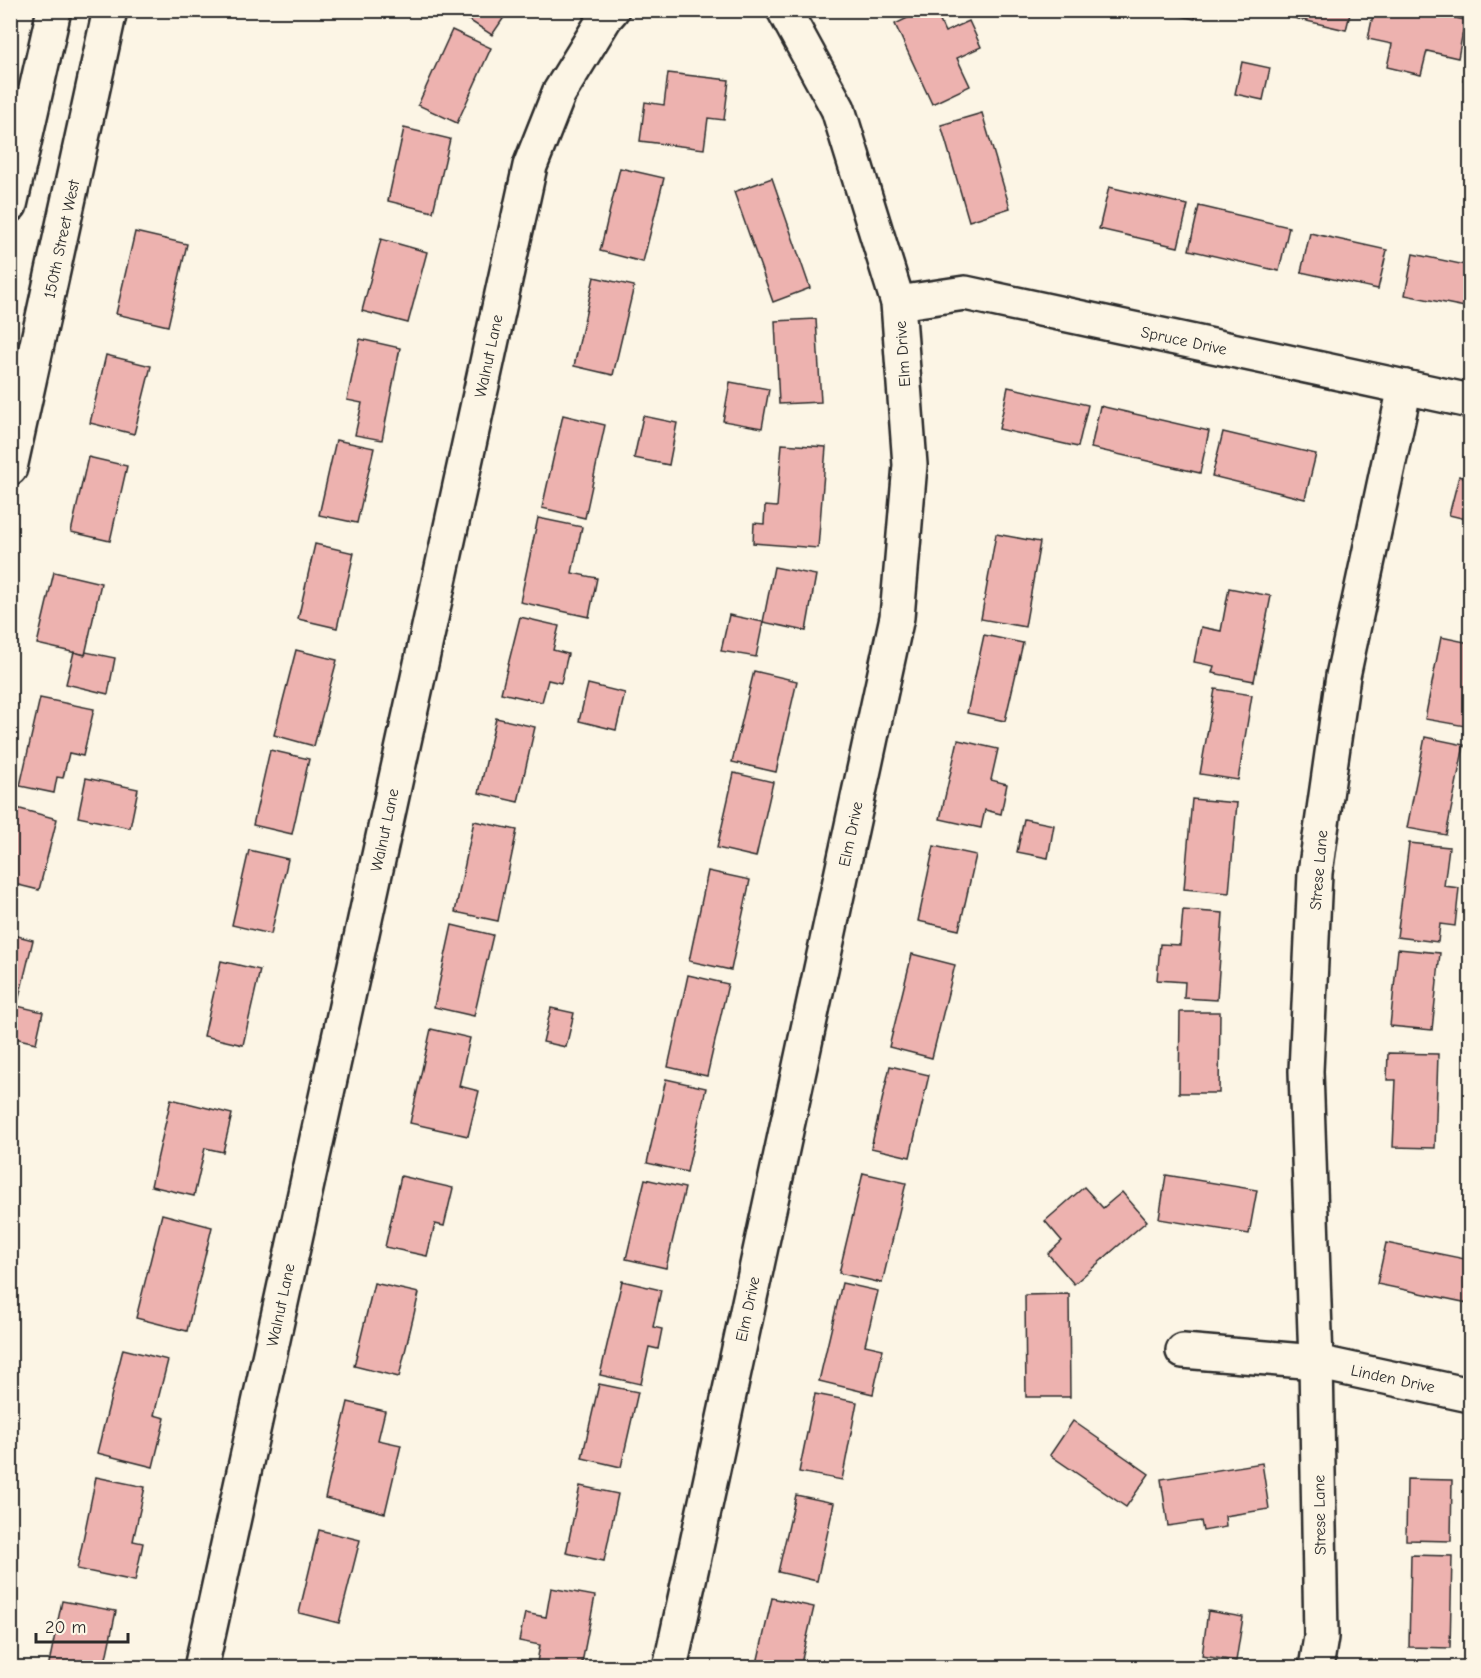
<svg xmlns="http://www.w3.org/2000/svg" width="1481" height="1678" font-family="'Comic Neue',sans-serif">
	<style>
		.building { fill: #edb2af; stroke: #2b2b2b; stroke-width: 1.5 }
		.lines { fill: none; stroke-linecap: round; stroke-linejoin: round }
		.minor-casing { stroke: #2b2b2b; stroke-width: 38 }
		.highway-casing { stroke: #2b2b2b; stroke-width: 38 }
		.minor { stroke: #fcf5e5; stroke-width: 33 }
		.highway { stroke: #fcf5e5; stroke-width: 33 }
		.labels { text-anchor: middle; stroke-width: 4.5; stroke-linejoin: round; paint-order: stroke }
		.street-label { font-size: 16px; fill: #2b2b2b; stroke: #fcf5e5 }
	</style>
	<rect width="100%" height="100%" fill="#fcf5e5"/>
	<filter id="ink" filterUnits="userSpaceOnUse"><feTurbulence type="fractalNoise" baseFrequency=".0167" numOctaves="2"/><feDisplacementMap in="SourceGraphic" scale="12" xChannelSelector="R" yChannelSelector="G"/><feConvolveMatrix kernelMatrix="1 2 1 2 8 2 1 2 1" color-interpolation-filters="sRGB"/></filter>
	<g filter="url(#ink)">
		<g class="building">
			<polygon points="460,10 509,10 492,35 458,13"/>
			<polygon points="924,10 935,10 945,32 969,21 981,47 957,58 970,86 932,104 895,24"/>
			<polygon points="1167,10 1197,10 1195,19 1167,13"/>
			<polygon points="1272,10 1351,10 1346,30 1272,13"/>
			<polygon points="1374,10 1419,10 1465,20 1458,58 1427,51 1421,75 1387,67 1392,44 1368,39"/>
			<polygon points="452,30 491,48 457,123 418,105"/>
			<polygon points="1470,46 1470,81 1463,80"/>
			<polygon points="1242,62 1270,68 1263,100 1235,94"/>
			<polygon points="668,73 729,80 724,120 708,118 704,149 640,141 645,102 664,105"/>
			<polygon points="982,113 1010,208 969,221 941,125"/>
			<polygon points="404,128 450,139 433,212 388,201"/>
			<polygon points="620,168 664,178 643,262 600,251"/>
			<polygon points="772,178 810,288 773,302 734,192"/>
			<polygon points="1109,187 1188,205 1178,247 1099,229"/>
			<polygon points="1199,206 1289,227 1279,271 1189,250"/>
			<polygon points="135,232 187,244 168,326 116,314"/>
			<polygon points="1310,233 1387,250 1378,289 1301,272"/>
			<polygon points="381,239 427,252 408,323 362,311"/>
			<polygon points="1413,254 1470,266 1470,308 1405,295"/>
			<polygon points="594,277 634,286 613,375 574,366"/>
			<polygon points="816,319 821,402 779,404 775,321"/>
			<polygon points="360,339 400,348 382,440 355,435 362,403 347,400"/>
			<polygon points="106,355 151,366 134,434 90,423"/>
			<polygon points="730,382 769,389 762,428 723,421"/>
			<polygon points="1008,387 1088,405 1078,447 999,429"/>
			<polygon points="1100,406 1209,431 1200,473 1091,448"/>
			<polygon points="563,415 605,425 585,518 542,508"/>
			<polygon points="643,416 677,423 669,465 634,458"/>
			<polygon points="1223,432 1316,454 1305,499 1212,476"/>
			<polygon points="336,440 374,448 357,523 319,515"/>
			<polygon points="782,444 826,447 818,548 753,543 754,523 764,524 765,506 777,507"/>
			<polygon points="88,457 127,466 110,541 71,532"/>
			<polygon points="1459,476 1470,479 1470,520 1449,515"/>
			<polygon points="538,518 582,527 572,573 597,578 589,617 520,602"/>
			<polygon points="996,534 1040,542 1025,627 981,619"/>
			<polygon points="315,544 354,553 337,628 298,619"/>
			<polygon points="774,567 816,575 806,631 763,622"/>
			<polygon points="54,572 101,583 85,655 37,644"/>
			<polygon points="1229,588 1271,596 1254,681 1212,673 1214,666 1194,662 1201,627 1221,631"/>
			<polygon points="729,615 763,622 756,657 721,651"/>
			<polygon points="520,617 559,626 553,650 568,654 561,683 548,680 542,702 501,693"/>
			<polygon points="984,635 1023,643 1005,721 967,713"/>
			<polygon points="1441,637 1470,643 1470,697 1465,726 1425,719"/>
			<polygon points="296,650 337,660 314,746 274,735"/>
			<polygon points="74,652 85,655 86,652 115,658 108,694 66,684"/>
			<polygon points="754,671 797,681 776,772 732,762"/>
			<polygon points="588,684 625,693 616,730 579,721"/>
			<polygon points="1215,689 1252,695 1238,780 1200,774"/>
			<polygon points="40,698 94,709 83,756 69,753 63,778 57,777 54,793 20,786"/>
			<polygon points="496,718 535,727 518,802 479,793"/>
			<polygon points="1425,737 1464,745 1446,835 1407,828"/>
			<polygon points="958,740 998,749 991,780 1007,784 1001,814 985,810 981,828 940,819"/>
			<polygon points="270,750 309,759 292,834 253,825"/>
			<polygon points="734,773 773,782 756,857 717,848"/>
			<polygon points="86,778 138,789 130,828 78,817"/>
			<polygon points="1192,799 1237,803 1229,893 1184,889"/>
			<polygon points="13,807 57,819 39,890 10,883 10,818"/>
			<polygon points="1024,819 1054,825 1048,858 1017,852"/>
			<polygon points="474,821 517,830 498,921 455,912"/>
			<polygon points="1409,843 1449,847 1444,886 1459,888 1455,926 1440,924 1438,942 1397,937"/>
			<polygon points="934,846 976,855 959,930 918,921"/>
			<polygon points="249,850 288,859 271,934 232,925"/>
			<polygon points="708,871 750,880 731,970 689,961"/>
			<polygon points="1183,910 1223,913 1217,1000 1184,998 1185,982 1157,980 1160,944 1180,945"/>
			<polygon points="452,925 493,935 474,1016 434,1007"/>
			<polygon points="10,934 33,940 17,1006 43,1012 36,1043 10,1037"/>
			<polygon points="1398,949 1440,953 1432,1030 1390,1026"/>
			<polygon points="912,954 955,965 932,1058 889,1047"/>
			<polygon points="221,961 260,970 243,1045 204,1036"/>
			<polygon points="688,975 728,984 707,1076 668,1067"/>
			<polygon points="551,1008 574,1013 566,1047 543,1042"/>
			<polygon points="1180,1012 1220,1012 1219,1093 1179,1093"/>
			<polygon points="431,1029 470,1038 459,1086 479,1091 468,1136 410,1123"/>
			<polygon points="1388,1053 1438,1054 1435,1148 1393,1147 1396,1080 1387,1080"/>
			<polygon points="890,1066 929,1075 910,1157 871,1148"/>
			<polygon points="666,1079 706,1088 687,1172 647,1163"/>
			<polygon points="171,1099 232,1114 223,1152 205,1148 194,1196 151,1186"/>
			<polygon points="863,1173 906,1183 882,1283 839,1273"/>
			<polygon points="1166,1175 1257,1190 1249,1234 1159,1219"/>
			<polygon points="401,1176 453,1188 444,1226 435,1224 427,1256 385,1247"/>
			<polygon points="645,1179 685,1188 666,1268 626,1259"/>
			<polygon points="1084,1187 1103,1208 1122,1192 1147,1221 1074,1284 1048,1254 1062,1241 1045,1221"/>
			<polygon points="162,1214 212,1227 187,1331 136,1318"/>
			<polygon points="1386,1243 1470,1260 1470,1289 1468,1303 1377,1284"/>
			<polygon points="622,1281 661,1290 653,1327 662,1329 658,1349 649,1347 641,1384 600,1375"/>
			<polygon points="374,1283 419,1293 399,1377 354,1366"/>
			<polygon points="842,1283 878,1291 865,1345 883,1349 873,1394 819,1381"/>
			<polygon points="1069,1294 1070,1397 1026,1397 1025,1295"/>
			<polygon points="123,1349 168,1360 154,1415 165,1418 153,1467 97,1453"/>
			<polygon points="599,1384 638,1392 621,1467 582,1458"/>
			<polygon points="815,1394 857,1402 842,1480 799,1472"/>
			<polygon points="348,1402 385,1411 378,1440 401,1445 385,1513 325,1498"/>
			<polygon points="1073,1421 1149,1474 1126,1507 1050,1455"/>
			<polygon points="1262,1463 1269,1509 1225,1516 1226,1527 1203,1531 1201,1521 1168,1526 1161,1479"/>
			<polygon points="96,1477 145,1487 133,1541 143,1543 135,1581 77,1569"/>
			<polygon points="1407,1479 1452,1480 1451,1541 1406,1540"/>
			<polygon points="580,1486 618,1494 604,1561 566,1553"/>
			<polygon points="796,1495 834,1503 817,1581 778,1572"/>
			<polygon points="319,1530 360,1540 339,1623 299,1613"/>
			<polygon points="1411,1555 1452,1556 1450,1648 1409,1647"/>
			<polygon points="551,1588 595,1596 581,1668 536,1668 540,1645 519,1641 525,1613 546,1617"/>
			<polygon points="772,1598 814,1607 800,1668 756,1668"/>
			<polygon points="62,1601 116,1611 104,1668 48,1668"/>
			<polygon points="1208,1611 1243,1617 1236,1661 1202,1656"/>
		</g>
		<g class="lines">
			<defs>
				<g id="minor">
					<polyline points="898,303 965,293 1470,401"/>
					<polyline points="10,468 110,10"/>
					<polyline points="1183,1351 1316,1362 1470,1395"/>
					<polyline points="201,1668 530,166 559,93 605,18 612,10"/>
					<polyline points="670,1668 897,617 910,465 898,303 838,109 784,10"/>
					<polyline points="1316,1668 1321,1637 1316,1362 1306,1071 1315,873 1343,676 1405,387"/>
				</g>
				<polyline id="highway" points="10,205 54,10"/>
			</defs>
			<use href="#minor" class="minor-casing"/>
			<use href="#highway" class="highway-casing"/>
			<use href="#minor" class="minor"/>
			<use href="#highway" class="highway"/>
		</g>
	</g>
	<g class="labels">
		<g class="street-label">
			<text transform="translate(61 239) rotate(-78)" y="6">150th Street West</text>
			<text transform="translate(1184 340) rotate(12)" y="6">Spruce Drive</text>
			<text transform="translate(902 354) rotate(-94)" y="6">Elm Drive</text>
			<text transform="translate(488 356) rotate(-78)" y="6">Walnut Lane</text>
			<text transform="translate(384 830) rotate(-78)" y="6">Walnut Lane</text>
			<text transform="translate(850 834) rotate(-78)" y="6">Elm Drive</text>
			<text transform="translate(1318 870) rotate(-85)" y="6">Strese Lane</text>
			<text transform="translate(280 1305) rotate(-78)" y="6">Walnut Lane</text>
			<text transform="translate(747 1309) rotate(-78)" y="6">Elm Drive</text>
			<text transform="translate(1393 1378) rotate(12)" y="6">Linden Drive</text>
			<text transform="translate(1319 1515) rotate(-91)" y="6">Strese Lane</text>
		</g>
	</g>
	<rect width="1481" height="1678" fill="none" stroke="#fcf5e5" stroke-width="36"/>
	<rect x="18" y="18" width="1445" height="1642" fill="none" stroke="#2b2b2b" stroke-width="2" filter="url(#ink)"/>
	<path d="M36 1633v9h92v-9" fill="none" stroke="#2b2b2b" stroke-width="3"/>
	<text x="45" y="1633" font-size="18" fill="#2b2b2b" stroke="#fcf5e5" stroke-width="4.5" paint-order="stroke">20 m</text>
</svg>
